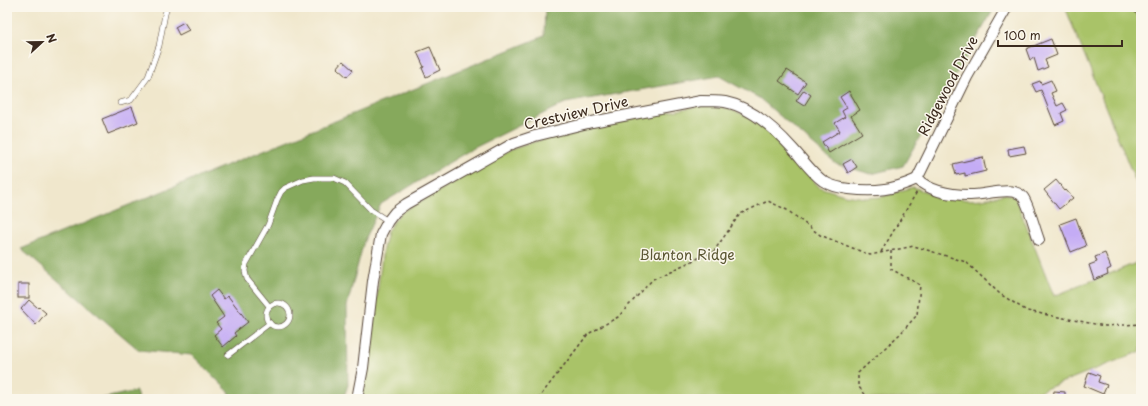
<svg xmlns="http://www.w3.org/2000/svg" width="1148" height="406" font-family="'Playpen Sans',sans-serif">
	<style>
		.green { fill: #a9c368; stroke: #727643 }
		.forest { fill: #86a95c; stroke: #606a3d }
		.building { fill: #c4acf5 }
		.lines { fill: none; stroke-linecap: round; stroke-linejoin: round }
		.lane-casing { stroke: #564638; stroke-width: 6 }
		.street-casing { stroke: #564638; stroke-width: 12 }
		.path { stroke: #564638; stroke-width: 1.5; stroke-dasharray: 3 3; stroke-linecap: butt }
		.lane { stroke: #fff; stroke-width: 5 }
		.street { stroke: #fff; stroke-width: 10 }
		.labels { text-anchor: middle; stroke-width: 3; stroke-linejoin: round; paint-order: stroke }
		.street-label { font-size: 14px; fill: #3b2a1e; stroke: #fbf7ec }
		.park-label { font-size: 14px; fill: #5c5834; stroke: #fbf7ec }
	</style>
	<rect width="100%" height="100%" fill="#fbf7ec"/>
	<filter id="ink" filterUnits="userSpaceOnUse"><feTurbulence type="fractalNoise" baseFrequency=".025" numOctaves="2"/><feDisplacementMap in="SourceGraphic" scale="8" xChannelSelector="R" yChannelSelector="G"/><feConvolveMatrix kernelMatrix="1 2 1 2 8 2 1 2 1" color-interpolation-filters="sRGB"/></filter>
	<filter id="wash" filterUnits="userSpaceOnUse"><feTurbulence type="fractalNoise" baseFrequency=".012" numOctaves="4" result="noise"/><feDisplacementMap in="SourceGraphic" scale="16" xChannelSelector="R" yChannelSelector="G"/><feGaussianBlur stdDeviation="0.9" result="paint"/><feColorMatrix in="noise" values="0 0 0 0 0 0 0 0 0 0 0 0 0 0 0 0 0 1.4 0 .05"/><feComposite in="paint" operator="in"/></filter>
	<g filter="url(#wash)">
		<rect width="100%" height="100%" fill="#f0e7cc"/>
		<g class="green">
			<polygon points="1065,7 1141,7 1141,195"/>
			<path d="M713,104L743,114L755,121L777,138L819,187L844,195L866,198L881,197L913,187L932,194L968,200L983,199L1005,194L1014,195L1054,296L1141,261V351L1020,399H361L373,327L383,249L387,231L400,213L510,150C571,128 635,119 698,106Z"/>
		</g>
		<g class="forest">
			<polygon points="545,7 995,7 903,166 871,174 836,164 759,98 719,76 565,103 470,150 381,204 364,241 347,306 348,385 343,399 228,399 229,392 192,355 139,350 21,249 544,36"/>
			<polygon points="136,391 138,399 99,399"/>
		</g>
		<g id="blocks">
			<g class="building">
				<polygon points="184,22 189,30 179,35 175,27"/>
				<polygon points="1051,39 1057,55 1045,60 1048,67 1038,71 1034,58 1030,60 1026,49"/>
				<polygon points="430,47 440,70 426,77 422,68 424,67 417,52"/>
				<polygon points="343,61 353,70 347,77 337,68"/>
				<polygon points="787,70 806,82 798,94 779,81"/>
				<polygon points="1051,80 1056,91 1051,93 1057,106 1063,103 1067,110 1061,113 1064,121 1055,125 1041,90 1036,92 1032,84 1040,81 1041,84"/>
				<polygon points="804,90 811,95 804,106 796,101"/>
				<polygon points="849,91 860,110 851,116 862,133 829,153 822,142 840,131 835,123 845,117 842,111 847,108 840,97"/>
				<polygon points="132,107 138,122 108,134 102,119"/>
				<polygon points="1024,146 1026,153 1009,156 1008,149"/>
				<polygon points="983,157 986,171 965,176 965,173 956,175 953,164"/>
				<polygon points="852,159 857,167 848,173 843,164"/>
				<polygon points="1056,180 1065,191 1066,190 1073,198 1059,209 1044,190"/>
				<polygon points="1076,218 1086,246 1071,252 1060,224"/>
				<polygon points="1105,253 1111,268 1107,270 1108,274 1094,280 1089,265 1097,262 1095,257"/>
				<rect x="18" y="284" width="11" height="14"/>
				<polygon points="217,290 224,299 228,296 248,322 234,333 236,336 223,347 214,335 221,329 216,323 224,317 210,296"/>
				<polygon points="29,300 38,308 39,307 46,313 36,325 21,309"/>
				<polygon points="1089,372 1100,376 1098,382 1107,385 1103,394 1084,386"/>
				<polygon points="1054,391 1065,392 1065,399 1053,399"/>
			</g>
		</g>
	</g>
	<g filter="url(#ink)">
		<use href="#blocks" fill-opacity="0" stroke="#564638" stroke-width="1"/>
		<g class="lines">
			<defs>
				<g id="lane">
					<polyline points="120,103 131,100 148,77 159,46 165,14 167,7"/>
					<circle cx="278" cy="315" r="12"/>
					<polyline points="269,306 247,279 245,271 246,264 268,225 277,200 281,192 285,188 303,180 314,178 334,178 345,183 371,210 388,221"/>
					<polyline points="228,355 270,323"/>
				</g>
				<g id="street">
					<polyline points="917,179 967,77 1007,7"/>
					<path d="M917,179C931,192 950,195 969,195C983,196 1013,185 1023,197C1029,205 1035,230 1039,240"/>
					<path d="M357,399L363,368L373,281L381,234L388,221L395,212L406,204L514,143L535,136L592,122L701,101C709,101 717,101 725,102C751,107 777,131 794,150C803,160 812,173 823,181C831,186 840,188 849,189C875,192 893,190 917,179"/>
				</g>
			</defs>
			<use href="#lane" class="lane-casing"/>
			<use href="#street" class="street-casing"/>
			<g class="path">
				<polyline points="1132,7 1141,20"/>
				<polyline points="881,252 918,190"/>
				<polyline points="538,399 588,334 618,317 653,279 714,251 740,214 768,201 787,210 820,235 870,255 914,246 966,262 1000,294 1027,311 1105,326 1141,324"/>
				<polyline points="869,399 858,386 858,373 901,333 917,315 920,285 891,269 891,251"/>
			</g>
			<use href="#lane" class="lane"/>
			<use href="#street" class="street"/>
		</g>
	</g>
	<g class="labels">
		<g class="street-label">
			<text transform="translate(948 86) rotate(-62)" y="5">Ridgewood Drive</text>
			<text transform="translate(576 113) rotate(-13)" y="5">Crestview Drive</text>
		</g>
		<g class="park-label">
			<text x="687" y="260">Blanton Ridge</text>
		</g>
	</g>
	<rect width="1148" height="406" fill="none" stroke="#fbf7ec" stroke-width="24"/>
	<g transform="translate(42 42) rotate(68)" stroke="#fbf7ec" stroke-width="3" paint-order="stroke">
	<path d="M0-3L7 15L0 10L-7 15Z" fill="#3b2a1e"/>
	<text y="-6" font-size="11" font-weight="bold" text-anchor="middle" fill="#3b2a1e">N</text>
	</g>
	<path d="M998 40v6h124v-6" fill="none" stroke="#3b2a1e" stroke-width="2"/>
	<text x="1004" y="40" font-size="12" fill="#3b2a1e" stroke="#fbf7ec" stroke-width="3" paint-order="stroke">100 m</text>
</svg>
